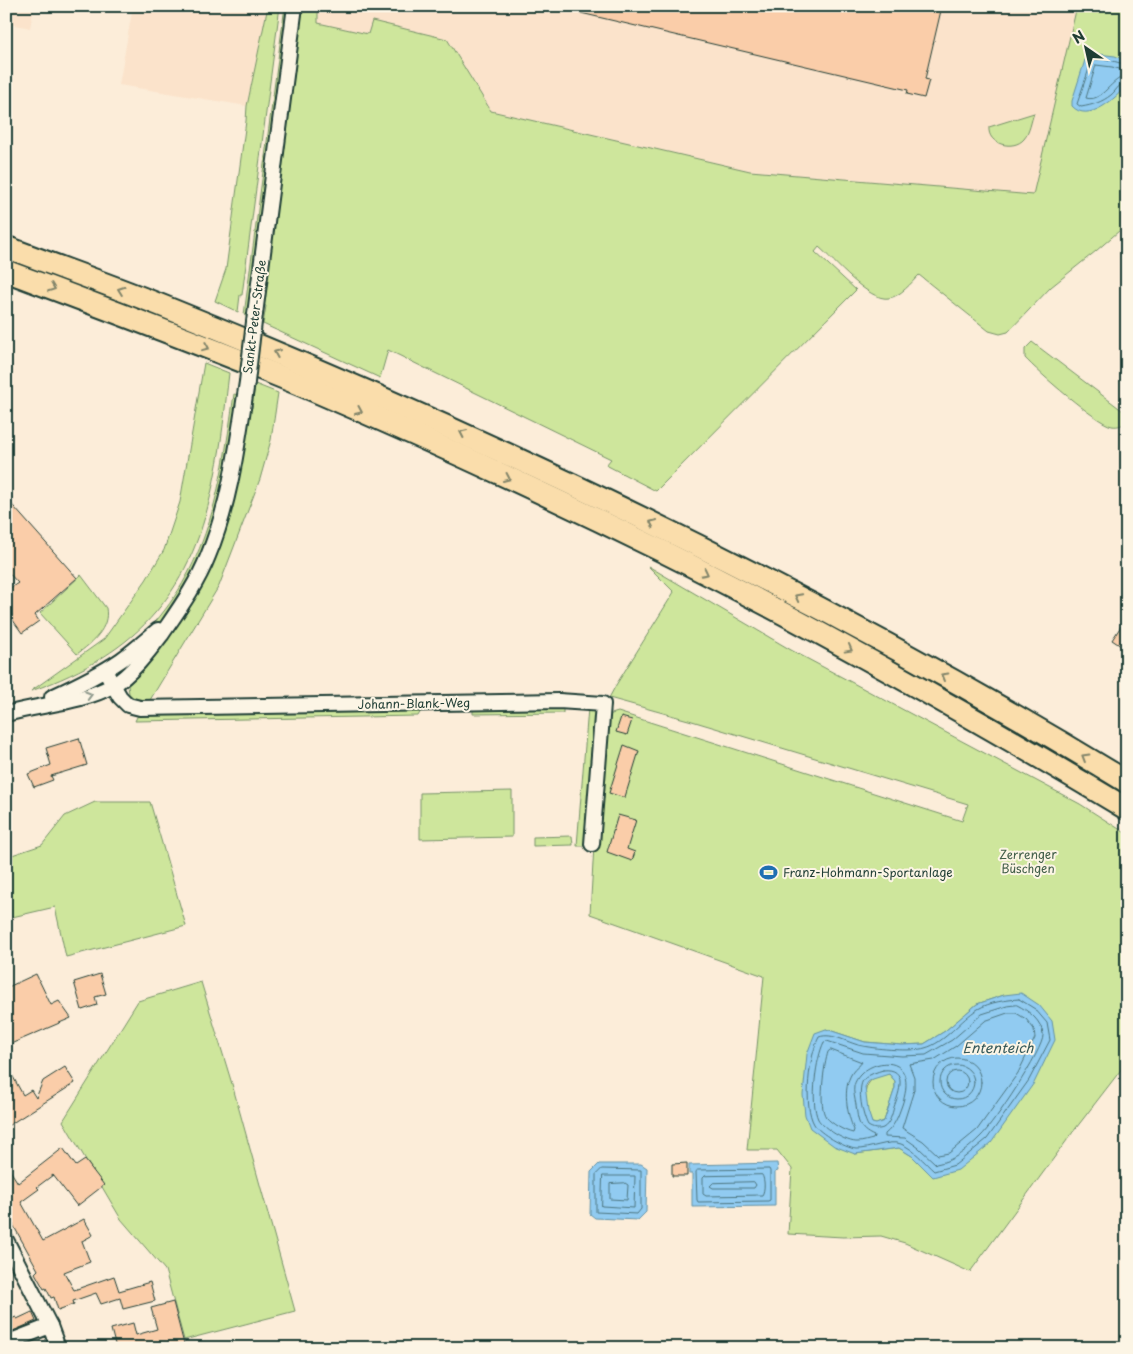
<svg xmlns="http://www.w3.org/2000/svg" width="1133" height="1354" font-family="'Playpen Sans',sans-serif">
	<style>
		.built { fill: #fbe3cb }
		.green { fill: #cee69c; stroke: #769268; fill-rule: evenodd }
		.water { fill: #91cbf1; stroke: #6392a5; fill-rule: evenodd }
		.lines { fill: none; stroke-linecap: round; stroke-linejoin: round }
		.shore { stroke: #4d7680; stroke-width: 1 }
		.building { fill: #facda9; stroke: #1f3d34 }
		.minor-casing { stroke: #1f3d34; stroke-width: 18 }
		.highway-casing { stroke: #1f3d34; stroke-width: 25 }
		.minor { stroke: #fcf5e5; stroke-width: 14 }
		.highway { stroke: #faddab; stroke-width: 21 }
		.minor-bridge-casing { stroke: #1f3d34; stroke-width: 18; stroke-linecap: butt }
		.minor-bridge { stroke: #fcf5e5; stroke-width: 14 }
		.oneway { stroke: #82856a }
		.oneway2 { stroke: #8e998c }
		.labels { text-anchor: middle; stroke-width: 4; stroke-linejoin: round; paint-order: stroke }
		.street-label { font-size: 12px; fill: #1f3d34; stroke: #fcf5e5 }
		.park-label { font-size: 12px; fill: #425f49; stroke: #fcf5e5 }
		.poi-label { font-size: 12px; fill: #1f3d34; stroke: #fcf5e5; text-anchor: start }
		.water-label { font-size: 14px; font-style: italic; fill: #36595a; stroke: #fcf5e5 }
	</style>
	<rect width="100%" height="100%" fill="#fcedd9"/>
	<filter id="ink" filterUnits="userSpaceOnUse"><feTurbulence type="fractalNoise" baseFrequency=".02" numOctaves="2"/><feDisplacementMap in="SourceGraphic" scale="10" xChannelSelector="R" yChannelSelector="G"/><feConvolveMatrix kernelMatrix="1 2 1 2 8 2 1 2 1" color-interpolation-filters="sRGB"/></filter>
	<g filter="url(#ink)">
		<g class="built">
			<polygon points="6,6 34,6 30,28 6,23"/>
			<polygon points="133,6 268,6 247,106 119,85"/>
			<polygon points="319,6 1127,6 1033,195 750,171 491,111 447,39 372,22 368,34 317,23"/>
		</g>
		<g class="green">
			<polygon points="268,6 280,6 242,295 240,295 238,312 215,301 226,269 246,121 247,106"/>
			<polygon points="285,6 289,6 248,317 244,315"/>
			<path d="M303,6H318V23L368,34L372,21L447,39L491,111L750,171L1033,195L1077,6H1127V224L1096,251L1051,287L1008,332L1000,334L989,331L919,275C911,283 901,296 889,298C869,302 834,260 819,247L815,252L856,290L656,491L606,465L611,459L388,350L380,378L263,324L266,306L264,305Z"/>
			<path d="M1034,113C1031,121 1030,132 1024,139C1014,151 987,145 989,127Z"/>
			<path d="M1032,342L1127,414V422C1123,425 1118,427 1112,426C1096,423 1038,372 1025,358V349Z"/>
			<path d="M204,363L229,373C225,407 222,442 215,475C193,591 141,652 31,691L104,639L146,580L164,550L180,502Z"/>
			<polygon points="255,384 278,393 271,440 260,479 219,586 150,700 145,701 137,700 129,694 128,685 130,679 156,652 186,614 210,571 220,547 230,513 246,439 250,408 252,408"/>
			<path d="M234,394L238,395C231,467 216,546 173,606C166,616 161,626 149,629C210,563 222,480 234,394Z"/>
			<path d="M648,566L791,650L1080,804L1127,834V1062L1073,1132L970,1272L905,1243L881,1236L843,1237L788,1234L792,1169L777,1150H747L764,976L590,914L594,846H577L588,708L605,716L618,712L962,821L968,804L692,721L609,698L616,685L674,592ZM1004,995L933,1177L912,1156L899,1148L855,1154L826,1029L865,1042L902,1045L924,1044L945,1031L977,1004Z"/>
			<path d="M81,575L106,608C110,628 92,643 77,654L40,613Z"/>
			<polygon points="563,707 563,713 473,714 473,708"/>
			<polygon points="422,709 418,716 135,721 138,715 142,712"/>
			<polygon points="512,791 512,837 420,839 420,793"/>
			<polygon points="95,802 150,802 186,926 66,957 55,907 8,918 6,912 6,857 42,845 65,816"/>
			<polygon points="572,836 573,845 533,846 533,837"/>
			<polygon points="201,982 232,1084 295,1311 184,1340 165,1270 121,1219 63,1121 138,1001"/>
			<path d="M889,1074L895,1081V1088L884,1121L876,1124L872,1123C862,1103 859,1075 889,1074Z"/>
		</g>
		<g class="water">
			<path d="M1098,54L1115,56L1127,61V85C1116,98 1088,124 1072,106V101L1085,60L1089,55Z"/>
			<path d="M1021,993L1039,1005L1052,1021L1055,1040L1034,1083L991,1143L958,1170L933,1177L912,1156L899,1148L855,1154L834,1146L810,1128L805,1115L803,1095L807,1054L815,1033L826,1029L865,1042L902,1045L924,1044L945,1031L977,1004L1004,995ZM889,1074L895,1081V1088L884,1121L876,1124L872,1123L868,1111L865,1087L868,1082L873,1079Z"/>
			<polygon points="777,1163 778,1171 775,1172 775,1206 692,1207 692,1174 689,1174 689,1165"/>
			<polygon points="599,1164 641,1164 647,1168 646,1212 638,1220 595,1218 590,1214 591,1172"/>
		</g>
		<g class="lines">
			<g class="shore">
				<path d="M1127,65L1106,59L1092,60L1077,104L1081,107C1093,105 1102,102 1111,95C1117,90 1119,83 1127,82"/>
				<path d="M1127,71L1112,67L1096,65L1086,98C1103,103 1111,77 1127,76"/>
				<path d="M1019,999L1035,1009L1047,1023L1050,1040L1029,1080L987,1139L955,1165L934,1171C924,1162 914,1149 901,1144C890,1139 868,1150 856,1149C845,1148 819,1133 814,1124C803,1105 809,1056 819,1037C833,1032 849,1044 863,1046C877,1049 913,1052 925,1048C945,1043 961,1019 978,1009C990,1002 1006,1000 1019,999Z"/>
				<path d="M1017,1005C1029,1011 1042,1021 1043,1035C1044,1049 993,1125 981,1136C968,1149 954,1161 936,1164L919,1148L905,1138L885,1137V1134C895,1126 898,1116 902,1105C922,1046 860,1059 854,1086C853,1092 855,1099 856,1105C858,1121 858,1129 874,1136L873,1139C868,1140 863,1142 858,1142C847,1143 823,1128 818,1119C810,1102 816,1058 824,1042L827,1041L863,1053L902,1056L926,1055L952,1040L982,1014L1007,1006Z"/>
				<polygon points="1008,1013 1016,1013 1026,1019 1034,1029 1035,1038 1018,1073 977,1130 949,1153 938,1155 923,1141 902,1128 914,1090 914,1077 909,1064 934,1060 956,1046 985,1021"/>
				<path d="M831,1050L862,1062C860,1066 855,1068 852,1073C842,1089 847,1114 854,1130L853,1133C844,1131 832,1124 826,1117C818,1107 824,1064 828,1052Z"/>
				<circle cx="957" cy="1082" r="24"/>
				<circle cx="957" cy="1082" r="17"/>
				<path d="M883,1070C909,1067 899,1093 894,1107C892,1114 890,1124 883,1128C878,1130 873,1129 868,1126C863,1117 856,1088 864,1079C869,1074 877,1072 883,1070Z"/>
				<circle cx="957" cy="1082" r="11"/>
				<polygon points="602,1169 641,1170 641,1209 637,1214 596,1212 596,1175"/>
				<polygon points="698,1170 769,1169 770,1171 770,1200 768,1201 698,1202 697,1200 696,1172"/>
				<path d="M762,1175C765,1179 765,1191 762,1195L706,1196L703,1194V1178L705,1176Z"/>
				<polygon points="603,1176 635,1176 634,1208 602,1206"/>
				<polygon points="754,1182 756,1185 754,1188 713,1188 710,1186 713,1183"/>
				<polygon points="625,1183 628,1185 627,1200 610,1199 610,1184"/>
			</g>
		</g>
		<g class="building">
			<polygon points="569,6 942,6 925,79 929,80 924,98 907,94 908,90 568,10"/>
			<polygon points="6,498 77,578 35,615 39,621 22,633 10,616 12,615 6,606 6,591 18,583 6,570"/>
			<polygon points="1127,617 1127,650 1112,640"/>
			<polygon points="621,717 632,720 627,735 616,732"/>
			<polygon points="79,738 87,765 51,776 53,780 34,787 28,774 51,765 46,748"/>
			<polygon points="624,745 639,751 625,797 622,797 609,793"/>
			<polygon points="618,815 636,820 627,849 635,852 632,861 607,852"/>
			<polygon points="36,974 51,1005 59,1001 71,1018 6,1046 6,988"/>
			<polygon points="100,974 106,994 95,997 97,1005 82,1010 74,982"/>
			<polygon points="6,1064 23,1095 31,1090 36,1098 43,1081 65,1067 75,1083 6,1127"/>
			<polygon points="63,1148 76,1166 85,1160 104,1185 77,1206 53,1175 37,1187 39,1189 21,1202 43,1241 84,1219 93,1235 82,1241 90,1262 64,1272 74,1290 114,1276 119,1291 150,1282 155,1301 123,1309 120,1298 101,1304 96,1293 73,1301 74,1304 58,1310 54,1297 51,1298 46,1288 44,1289 35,1273 38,1270 6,1212 6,1164 18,1183"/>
			<polygon points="687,1163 687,1176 672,1176 672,1164"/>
			<polygon points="173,1302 185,1348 116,1348 111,1329 133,1323 136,1335 157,1329 151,1308"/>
			<polygon points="32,1312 36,1321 6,1334 6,1321 16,1317 17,1319"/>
		</g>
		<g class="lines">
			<defs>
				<g id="minor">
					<polyline points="254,322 295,6"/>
					<polyline points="105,671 120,697 128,705 140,708 559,701 603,704 592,844"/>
					<path d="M52,697C76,686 99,675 121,660C134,651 146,640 158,630"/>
					<path d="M6,714C41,704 81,703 112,686C131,675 149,651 162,634C179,609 197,584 208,556C231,501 238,440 247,382"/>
					<polyline points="6,1240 50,1326 58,1348"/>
					<polyline points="6,1343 50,1326"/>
				</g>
				<g id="highway">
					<path d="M6,247C61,268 116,287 170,309C500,442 822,596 1127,782"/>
					<path d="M6,271C110,310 213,348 315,391C432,441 548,495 662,551C821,630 975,718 1127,809"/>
				</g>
			</defs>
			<use href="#minor" class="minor-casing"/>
			<use href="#highway" class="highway-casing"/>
			<use href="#minor" class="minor"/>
			<use href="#highway" class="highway"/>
			<defs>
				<polyline id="minor-bridge" points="247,382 254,322"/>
			</defs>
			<use href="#minor-bridge" class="minor-bridge-casing"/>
			<use href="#minor-bridge" class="minor-bridge"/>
		</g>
		<defs><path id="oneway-chevron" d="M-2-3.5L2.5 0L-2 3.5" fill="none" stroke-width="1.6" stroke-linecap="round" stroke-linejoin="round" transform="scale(1.25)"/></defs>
		<g class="oneway">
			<use href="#oneway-chevron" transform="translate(52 288) rotate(21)"/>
			<use href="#oneway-chevron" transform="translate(121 290) rotate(-160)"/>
			<use href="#oneway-chevron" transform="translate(206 347) rotate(22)"/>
			<use href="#oneway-chevron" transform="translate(277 353) rotate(-157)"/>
			<use href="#oneway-chevron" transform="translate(359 411) rotate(24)"/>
			<use href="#oneway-chevron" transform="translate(463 433) rotate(-155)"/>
			<use href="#oneway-chevron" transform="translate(507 478) rotate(25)"/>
			<use href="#oneway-chevron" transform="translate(653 523) rotate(-155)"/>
			<use href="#oneway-chevron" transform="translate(705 573) rotate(27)"/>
			<use href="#oneway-chevron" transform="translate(798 597) rotate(-153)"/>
			<use href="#oneway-chevron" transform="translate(849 649) rotate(29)"/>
			<use href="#oneway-chevron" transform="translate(944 676) rotate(-150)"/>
			<use href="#oneway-chevron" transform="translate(1085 757) rotate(-149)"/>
		</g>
		<use class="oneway2" href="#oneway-chevron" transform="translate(89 695) rotate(-16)"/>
	</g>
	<defs>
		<symbol id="stadium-bare" viewBox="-9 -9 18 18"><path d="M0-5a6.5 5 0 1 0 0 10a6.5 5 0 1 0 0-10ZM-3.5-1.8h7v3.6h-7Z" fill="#1f6fb2" stroke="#fcf5e5" stroke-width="2.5" paint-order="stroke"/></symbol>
	</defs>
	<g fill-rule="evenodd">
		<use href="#stadium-bare" x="756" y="860" width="25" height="25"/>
	</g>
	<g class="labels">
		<g class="street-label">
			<text transform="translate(255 317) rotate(-83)" y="4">Sankt-Peter-Straße</text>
			<text transform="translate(414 704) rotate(-1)" y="4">Johann-Blank-Weg</text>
		</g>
		<g class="park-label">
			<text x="1028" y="859">Zerrenger<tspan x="1028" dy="14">Büschgen</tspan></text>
		</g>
		<g class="poi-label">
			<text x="783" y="877">Franz-Hohmann-Sportanlage</text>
		</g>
		<g class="water-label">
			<text x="998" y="1053">Ententeich</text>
		</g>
	</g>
	<rect width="1133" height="1354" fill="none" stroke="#fcf5e5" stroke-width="25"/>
	<rect x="12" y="12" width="1108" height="1329" fill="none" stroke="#1f3d34" stroke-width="2" filter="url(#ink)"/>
	<g transform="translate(1086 48) rotate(326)" stroke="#fcf5e5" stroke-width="4" paint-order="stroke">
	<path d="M0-4L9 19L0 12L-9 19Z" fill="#1f3d34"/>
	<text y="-8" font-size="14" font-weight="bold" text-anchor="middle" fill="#1f3d34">N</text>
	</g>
</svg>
